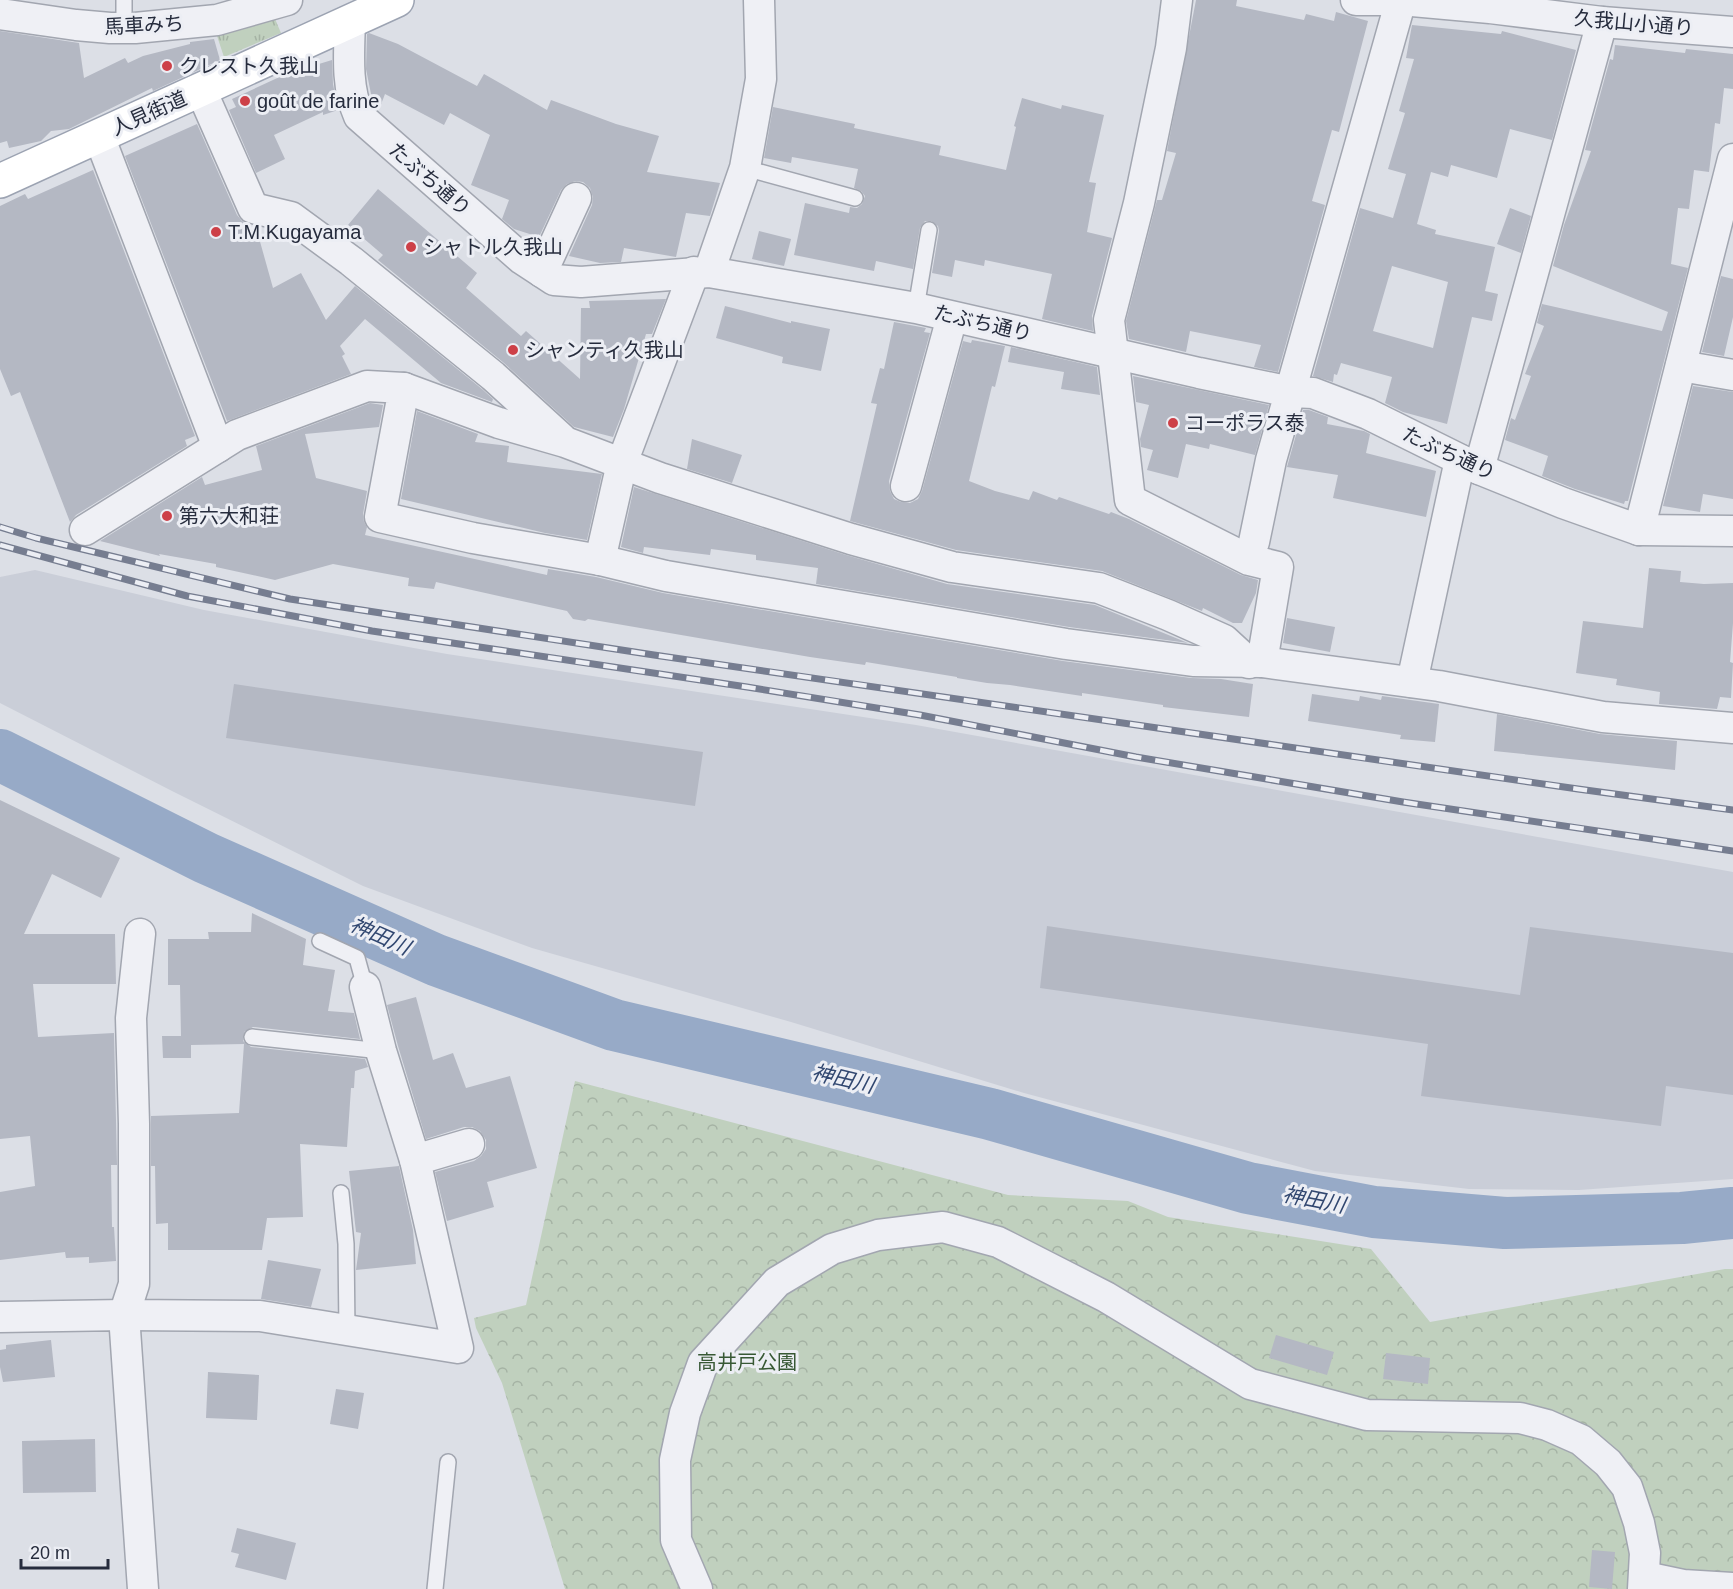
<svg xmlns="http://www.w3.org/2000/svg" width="1733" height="1589" font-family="Helvetica,'Noto Sans JP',sans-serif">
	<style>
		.built { fill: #caced8 }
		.grass { fill: url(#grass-tufts) }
		.park { fill: url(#park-crowns) }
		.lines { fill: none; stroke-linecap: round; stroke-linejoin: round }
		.river { stroke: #97aac7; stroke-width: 52 }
		.building { fill: #b4b8c3; fill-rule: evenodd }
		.lane-casing { stroke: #a2a6b0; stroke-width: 18 }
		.street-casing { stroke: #a2a6b0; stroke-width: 33 }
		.primary-casing { stroke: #9ca3b2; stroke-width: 36 }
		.lane { stroke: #eff0f5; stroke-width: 15 }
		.street { stroke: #eff0f5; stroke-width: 30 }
		.primary { stroke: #fff; stroke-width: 33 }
		.rail-casing { stroke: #767d90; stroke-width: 7 }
		.rail { stroke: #eceef4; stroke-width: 4.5; stroke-dasharray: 14; stroke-linecap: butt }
		.poi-dot { fill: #cd4048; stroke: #eceef4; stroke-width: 2 }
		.labels { text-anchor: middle; stroke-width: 6; stroke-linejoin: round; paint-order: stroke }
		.street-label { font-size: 20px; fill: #262c3d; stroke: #eceef4 }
		.poi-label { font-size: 20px; fill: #262c3d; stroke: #eceef4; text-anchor: start }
		.park-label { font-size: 20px; fill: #375834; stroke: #eceef4 }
		.water-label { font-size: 21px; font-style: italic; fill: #314770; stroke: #eceef4 }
	</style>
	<defs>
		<pattern id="grass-tufts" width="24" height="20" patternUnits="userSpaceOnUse" patternTransform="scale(1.5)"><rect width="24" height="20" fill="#c0d0be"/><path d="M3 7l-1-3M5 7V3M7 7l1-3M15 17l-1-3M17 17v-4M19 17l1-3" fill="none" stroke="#a5b3a4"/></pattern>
		<pattern id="park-crowns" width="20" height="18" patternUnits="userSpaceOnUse" patternTransform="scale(1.5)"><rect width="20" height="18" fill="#c0d0be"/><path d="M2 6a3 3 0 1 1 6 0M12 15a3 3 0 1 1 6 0" fill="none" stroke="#a5b3a4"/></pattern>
	</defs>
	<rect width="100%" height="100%" fill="#dcdfe6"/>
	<polygon class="built" points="35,570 204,610 447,654 916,725 1733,872 1733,1179 1579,1190 1469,1189 1315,1171 1024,1093 791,1022 532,948 363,886 174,792 0,703 0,577"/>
	<polygon class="grass" points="275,19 281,33 224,57 217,36"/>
	<polygon class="park" points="575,1081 1008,1195 1128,1201 1168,1217 1371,1249 1430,1322 1725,1269 1733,1269 1733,1589 565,1589 502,1383 476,1328 474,1318 526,1305"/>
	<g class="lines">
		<polyline class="river" points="0,755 206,858 436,960 614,1025 990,1114 1248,1188 1374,1212 1505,1223 1682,1218 1733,1213"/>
	</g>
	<g class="building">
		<polygon points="1196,0 1237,0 1236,6 1304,20 1306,14 1334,21 1336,12 1368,21 1339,132 1332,130 1312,201 1325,205 1278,372 1254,367 1261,345 1190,331 1186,352 1129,339 1126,321 1157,200 1162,200 1176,153 1167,151"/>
		<path d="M1412,25L1501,34L1502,31L1576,50L1552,140L1510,129L1497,178L1451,165L1448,177L1431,172L1417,224L1436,230L1435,234L1495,247L1485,291L1498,294L1492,321L1472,317L1447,424L1403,412L1385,403L1392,377L1341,363L1337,375L1334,374L1333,382L1313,376L1360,208L1393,218L1406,174L1388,169L1405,113L1399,111L1414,59L1406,58ZM1392,266L1448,282L1433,348L1373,331Z"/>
		<polygon points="0,31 79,43 84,78 125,58 128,63 143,56 190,44 190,42 214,39 220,60 153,91 152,88 69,129 51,131 41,141 9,148 7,141 0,143"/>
		<polygon points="369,33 398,44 477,86 484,74 547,110 551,100 616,124 659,136 647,172 720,183 710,216 686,213 676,257 624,248 621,262 600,263 569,256 592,205 593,197 590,188 583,182 575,181 567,184 561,190 539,237 514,229 502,219 509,200 471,185 490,135 450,113 444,125 385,94 380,107 373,104 366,69 367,34"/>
		<polygon points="1615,45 1685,53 1686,49 1733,54 1733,89 1724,88 1720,124 1715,123 1709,172 1694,170 1689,209 1678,208 1671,264 1688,268 1628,501 1625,501 1624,504 1575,489 1542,476 1548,456 1505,440 1511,418 1515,420 1531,376 1525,374 1544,326 1537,323 1542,304 1662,331 1668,312 1553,266 1564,225 1591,151 1585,150 1610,59 1613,60"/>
		<polygon points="332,60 333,84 338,110 323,115 323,112 274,135 285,159 256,173 229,110 236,107 232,99 286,74"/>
		<polygon points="1022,98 1061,109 1062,105 1104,115 1089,182 1096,183 1087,232 1112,238 1092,316 1093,331 1042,319 1052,274 985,260 984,266 955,260 952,277 932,273 939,231 938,226 931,221 925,221 920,228 913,269 876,261 874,271 794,255 805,203 849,213 850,207 857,208 862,204 865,196 861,191 854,188 858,169 792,157 791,163 764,158 773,107 855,124 854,128 941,146 939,155 1006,170 1016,127 1014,126"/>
		<polygon points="197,124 237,215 242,221 248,224 253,239 259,238 273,288 301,273 326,320 355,286 482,389 493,399 492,402 441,383 365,319 340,346 345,354 342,356 351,374 227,421 125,156"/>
		<polygon points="93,170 195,436 185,440 187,446 76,515 70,522 20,392 11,396 0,369 0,206 25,194 28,199"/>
		<polygon points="378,189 477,273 466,288 521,336 526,331 580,379 581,308 590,308 589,301 666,299 652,334 646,334 624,409 613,437 574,427 504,363 378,260 383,255 348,225"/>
		<polygon points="1510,208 1531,216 1521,253 1497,244"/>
		<polygon points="759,231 791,239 784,266 752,259"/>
		<polygon points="1721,276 1733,279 1733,317 1724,356 1702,352"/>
		<polygon points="725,306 791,323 791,321 830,329 821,371 782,363 783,357 716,338"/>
		<polygon points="894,322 926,328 924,332 930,333 889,481 890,491 894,499 901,502 910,503 918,499 922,491 963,341 971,343 972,340 1005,346 995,387 992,386 969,481 995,491 1029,500 1033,491 1057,500 1059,497 1109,514 1111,512 1129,519 1241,575 1258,580 1256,593 1242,623 1233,623 1203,608 1202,611 1102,571 956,550 850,521 877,404 871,403 880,368 884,369"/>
		<polygon points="1011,347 1097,367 1100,395 1061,389 1064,372 1008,362"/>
		<polygon points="1133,376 1269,405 1255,455 1210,444 1209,449 1186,444 1178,478 1147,470 1153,450 1141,447 1140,439 1149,405 1136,402"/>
		<polygon points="1693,386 1733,392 1733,499 1703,494 1700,512 1663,506"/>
		<polygon points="370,403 383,405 379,427 305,434 316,478 367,491 363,514 364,522 367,527 365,535 547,575 548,569 596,577 663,593 1063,661 1191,678 1221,679 1253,684 1249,717 1163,707 1163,705 1082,693 1082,696 1010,685 987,683 957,678 957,677 866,662 865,665 810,657 588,619 585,621 573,619 567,611 436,582 434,589 408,586 409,578 333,564 275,580 216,567 216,564 159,554 160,556 100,541 202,477 205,485 262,470 256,446"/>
		<polygon points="1303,410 1309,410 1328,417 1327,424 1364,431 1370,434 1366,453 1436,471 1426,517 1333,498 1338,475 1287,467"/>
		<polygon points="417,411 478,434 475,442 509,446 507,462 602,474 587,540 545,533 401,499"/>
		<polygon points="692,439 742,455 732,483 687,469"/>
		<polygon points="634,487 846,555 947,584 1095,605 1188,643 1069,627 816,584 818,568 756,560 756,555 711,549 710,555 644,547 643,553 621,547"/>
		<polygon points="1649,568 1681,571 1680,582 1704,584 1733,583 1733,623 1730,662 1733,663 1731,698 1720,697 1717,709 1659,704 1660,692 1616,685 1617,679 1576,673 1583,621 1643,628"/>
		<polygon points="1287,618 1335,627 1330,652 1283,643"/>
		<polygon points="234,684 703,752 695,806 226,738"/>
		<polygon points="1312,694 1359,701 1360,696 1381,700 1382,696 1439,704 1435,742 1400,739 1401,735 1308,721"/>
		<polygon points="1497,714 1600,734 1677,741 1675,770 1494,751"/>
		<polygon points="0,800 120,858 101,898 52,874 24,934 115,934 116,984 33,984 38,1037 114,1033 117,1165 111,1165 112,1227 114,1227 116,1261 89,1263 89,1257 66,1258 65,1252 0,1260 0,1192 35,1186 30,1136 0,1139"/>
		<polygon points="252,913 306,939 303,965 335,970 328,1011 354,1013 360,1039 253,1027 244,1032 243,1041 251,1047 365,1059 368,1067 355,1071 354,1088 351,1088 347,1147 300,1144 303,1217 267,1218 262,1250 168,1250 168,1223 156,1224 155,1166 151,1166 151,1116 239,1113 244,1044 191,1045 191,1058 163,1058 162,1036 181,1036 180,985 168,985 168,939 209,939 208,932 251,932"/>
		<polygon points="1047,926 1520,995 1530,927 1733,953 1733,1095 1666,1086 1661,1126 1421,1096 1428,1044 1040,988"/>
		<polygon points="416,997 433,1060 453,1053 466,1088 510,1076 537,1168 487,1182 494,1207 447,1221 435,1172 474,1161 481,1156 486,1149 486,1140 480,1131 472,1127 464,1127 426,1139 398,1046 387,1005"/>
		<polygon points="399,1166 413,1230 416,1264 356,1270 361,1233 356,1232 349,1171"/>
		<polygon points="268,1260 321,1269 311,1307 261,1299"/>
		<polygon points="1276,1335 1334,1352 1327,1375 1269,1358"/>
		<polygon points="51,1340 55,1377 3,1382 0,1367 0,1350 6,1349 6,1345"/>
		<polygon points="1386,1353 1430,1358 1428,1384 1383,1379"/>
		<polygon points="208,1372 259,1375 257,1420 206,1418"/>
		<polygon points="336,1389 364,1393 358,1429 330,1424"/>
		<polygon points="95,1439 96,1492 23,1493 22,1441"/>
		<polygon points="237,1528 296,1543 286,1580 235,1567 239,1554 231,1552"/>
		<polygon points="1592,1550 1615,1552 1612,1589 1589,1587"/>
	</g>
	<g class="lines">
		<defs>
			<g id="lane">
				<polyline points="124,0 124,28"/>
				<polyline points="745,168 855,198"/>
				<polyline points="916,308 929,230"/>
				<polyline points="320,941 357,958 365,987"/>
				<polyline points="252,1037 381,1051"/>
				<polyline points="341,1193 346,1244 347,1331"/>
				<polyline points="435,1589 448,1462"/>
			</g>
			<g id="street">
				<polyline points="1177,0 1171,48 1139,203 1109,320 1130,500 1249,560 1278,567 1262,662"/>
				<polyline points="1356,0 1401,0 1490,8 1602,22 1733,32"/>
				<polyline points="0,14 76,25 110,28 135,28 217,20 287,0"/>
				<path d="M350,21C349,53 346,87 359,116L522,259L554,280L581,282L709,272L916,308L1199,373L1291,392L1313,393L1368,414L1479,469L1563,503L1639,530L1733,531"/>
				<polyline points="201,90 253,208 291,217 351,261 493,376 561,438"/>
				<polyline points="99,136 218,447"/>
				<polyline points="542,272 576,198"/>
				<polyline points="709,272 745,168 761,79 759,0"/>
				<polyline points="1681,366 1733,375"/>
				<polyline points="404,388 499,423 565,442 660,478 851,539 952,567 1099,588 1168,615 1224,640 1249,663"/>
				<polyline points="1479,469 1602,22"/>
				<polyline points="906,486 952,317"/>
				<polyline points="85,530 237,435 367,386 404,388 380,517 473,538 600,560 666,576 1066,644 1193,661 1262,662 1439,686 1603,717 1733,728"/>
				<polyline points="1639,530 1733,159"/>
				<polyline points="1254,542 1271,460 1401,0"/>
				<polyline points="600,560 622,463 694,272"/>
				<polyline points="1412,682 1460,460"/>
				<polyline points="140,934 131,1018 134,1124 134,1284 124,1315 260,1316 458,1348 415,1160 381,1051 365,987"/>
				<polyline points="415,1160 469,1144"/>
				<polyline points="0,1317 124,1315 143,1589"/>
				<polyline points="1645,1577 1683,1585 1733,1588"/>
				<polyline points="697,1589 676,1540 675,1460 685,1413 703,1363 777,1282 832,1249 878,1235 943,1227 998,1242 1106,1297 1250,1384 1367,1415 1520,1418 1547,1425 1581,1440 1608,1463 1627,1487 1639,1523 1645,1553 1643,1589"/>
			</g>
			<polyline id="primary" points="0,181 397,0"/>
		</defs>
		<use href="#lane" class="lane-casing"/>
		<use href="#street" class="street-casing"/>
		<use href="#primary" class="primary-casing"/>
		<use href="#lane" class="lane"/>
		<use href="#street" class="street"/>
		<use href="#primary" class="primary"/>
		<defs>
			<g id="rail">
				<polyline points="0,527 36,538 290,599 654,655 1578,789 1733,810"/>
				<polyline points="0,545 187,596 372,631 747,687 920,715 1136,757 1403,802 1733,851"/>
			</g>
		</defs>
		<use href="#rail" class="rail-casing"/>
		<use href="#rail" class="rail"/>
	</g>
	<g class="poi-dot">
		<circle cx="167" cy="66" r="6"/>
		<circle cx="245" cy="101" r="6"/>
		<circle cx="216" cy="232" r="6"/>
		<circle cx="411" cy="247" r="6"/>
		<circle cx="513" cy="350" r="6"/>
		<circle cx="1173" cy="423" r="6"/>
		<circle cx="167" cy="516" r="6"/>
	</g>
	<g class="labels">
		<g class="street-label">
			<text transform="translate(1634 23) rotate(5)" y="7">久我山小通り</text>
			<text transform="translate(144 25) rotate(-3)" y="7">馬車みち</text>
			<text transform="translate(149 113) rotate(-24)" y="7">人見街道</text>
			<text transform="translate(430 179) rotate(41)" y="7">たぶち通り</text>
			<text transform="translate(983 323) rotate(13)" y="7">たぶち通り</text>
			<text transform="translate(1449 453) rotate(25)" y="7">たぶち通り</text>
		</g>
		<g class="poi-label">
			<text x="179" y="73">クレスト久我山</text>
			<text x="257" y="108">goût de farine</text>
			<text x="228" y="239">T.M.Kugayama</text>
			<text x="423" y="254">シャトル久我山</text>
			<text x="525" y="357">シャンティ久我山</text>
			<text x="1185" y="430">コーポラス泰</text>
			<text x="179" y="523">第六大和荘</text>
		</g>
		<g class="park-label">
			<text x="747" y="1369">高井戸公園</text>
		</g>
		<g class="water-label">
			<text transform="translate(380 936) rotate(24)" y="7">神田川</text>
			<text transform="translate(843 1079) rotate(13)" y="7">神田川</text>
			<text transform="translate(1314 1200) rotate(11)" y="7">神田川</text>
		</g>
	</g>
	<path d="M21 1559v9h87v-9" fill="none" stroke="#262c3d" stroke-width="3"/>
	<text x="30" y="1559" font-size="18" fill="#262c3d" stroke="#eceef4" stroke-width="4.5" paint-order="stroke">20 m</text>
</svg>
